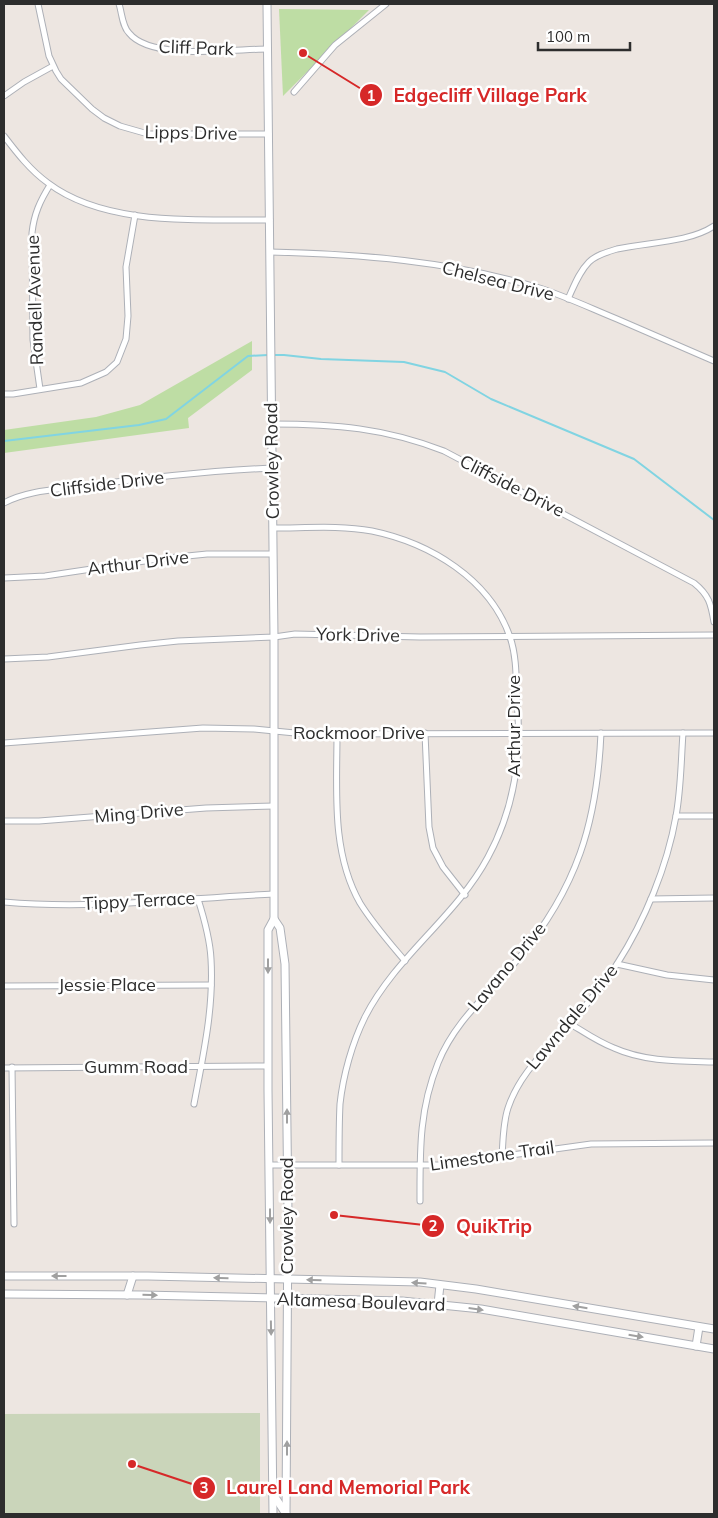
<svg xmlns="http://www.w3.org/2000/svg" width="718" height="1518" font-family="Mulish,sans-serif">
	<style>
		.green { fill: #bedda4 }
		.cemetery { fill: #cad5ba }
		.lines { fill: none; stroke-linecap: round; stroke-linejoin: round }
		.stream { stroke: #81d4e2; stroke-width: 2 }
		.street-casing { stroke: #adb0b7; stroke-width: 7 }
		.secondary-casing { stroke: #adb0b7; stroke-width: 9 }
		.street { stroke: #fff; stroke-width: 5 }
		.secondary { stroke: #fff; stroke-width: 7 }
		.oneway { fill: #a0a0a0 }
		.labels { text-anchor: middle; stroke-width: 5; stroke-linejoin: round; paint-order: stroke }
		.street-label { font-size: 18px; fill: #2d2d2d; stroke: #fff }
		.leader { fill: none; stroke: #d62828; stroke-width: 2 }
		.callout-dot { fill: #d62828; stroke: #fff; stroke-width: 2 }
		.mark-label { font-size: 15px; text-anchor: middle; font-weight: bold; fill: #fff }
		.callout-label { font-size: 19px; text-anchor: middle; font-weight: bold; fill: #d62828; stroke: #fff; stroke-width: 5; stroke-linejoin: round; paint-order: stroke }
	</style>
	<rect width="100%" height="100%" fill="#ede6e1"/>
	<g class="green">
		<polygon points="279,9 369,10 283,96"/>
		<polygon points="252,341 252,370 188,418 189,428 4,453 4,430 96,417 140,405"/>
	</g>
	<polygon class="cemetery" points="260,1413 260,1514 4,1514 4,1414"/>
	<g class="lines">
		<g class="stream">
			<polyline points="273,355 284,355 321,359 404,362 445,372 491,399 634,459 714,520"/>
			<polyline points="4,441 139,425 166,419 248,356 268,355"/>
		</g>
		<defs>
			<g id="street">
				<polyline points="38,4 49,56 56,71 61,79 92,109 104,118 120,126 148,134 269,134"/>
				<path d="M119,4C122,13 122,26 129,33C151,61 234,49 268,49"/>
				<polyline points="294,92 335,45 386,4"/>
				<polyline points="4,96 24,82 53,66"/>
				<path d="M4,136C17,153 30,170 48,183C106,227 200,219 270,220"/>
				<path d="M270,252C360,254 449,261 536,287C563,295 590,308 617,319C649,333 682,347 714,361"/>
				<path d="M568,299C574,286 579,272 589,262C596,255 607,252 617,249C648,242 688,243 714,226"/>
				<path d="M40,389L33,340L32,233C34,214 40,201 50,185"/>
				<polyline points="4,394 13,394 81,383 106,372 117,362 126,339 128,316 126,267 135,215"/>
				<path d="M272,424C335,424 385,428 444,451L694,583C709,595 711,604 714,622"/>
				<path d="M4,503C26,491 53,490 78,487C143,478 207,471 272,468"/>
				<path d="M273,528C306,528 340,525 372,531C430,543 490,579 510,637C517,657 516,681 517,702C522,755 514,809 488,857C456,917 396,956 365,1017C352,1043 343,1076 340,1104C339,1124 339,1145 339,1165"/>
				<polyline points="4,578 45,576 158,559 207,554 273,554"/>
				<polyline points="4,659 48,657 140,645 178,641 274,637 295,634 420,637 714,635"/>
				<polyline points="425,733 429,827 433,848 443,867 465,895"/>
				<path d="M337,734C337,790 331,852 360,903C373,924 389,942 405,961"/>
				<polyline points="4,743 203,728 254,729 305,734 714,733"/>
				<polyline points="676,816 714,816"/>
				<polyline points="4,821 39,821 206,808 274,806"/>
				<polyline points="651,899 714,898"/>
				<path d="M4,902C94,910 184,898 274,894"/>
				<polyline points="617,964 667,975 714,980"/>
				<polyline points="4,986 211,985"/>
				<path d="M569,1023C584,1032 598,1042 614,1048C645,1062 681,1061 714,1062"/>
				<polyline points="12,1067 14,1224"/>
				<polyline points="4,1068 268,1066"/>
				<path d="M194,1104C203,1056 214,1008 211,959C210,939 204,918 198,899"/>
				<path d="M502,1157C503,1141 503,1123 508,1108C518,1078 539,1057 560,1034C580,1012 601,989 617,964C645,920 667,867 676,816C681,789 681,761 683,733"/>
				<polyline points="269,1165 439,1165 591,1144 714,1143"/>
				<path d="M420,1201C420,1151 419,1110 438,1063C455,1020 490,993 518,959C577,888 597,823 601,733"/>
			</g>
			<g id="secondary">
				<polyline points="267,4 274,637 274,919 268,930 268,1090 273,1514"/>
				<polyline points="274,919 280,928 285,964 288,1213 286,1514"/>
				<polyline points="4,1276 148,1276 420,1282 476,1289 714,1329"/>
				<polyline points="4,1294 143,1295 402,1301 481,1309 714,1349"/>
				<polyline points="127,1295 133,1276"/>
				<polyline points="438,1304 440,1285"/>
				<polyline points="696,1346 699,1327"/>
				<polyline points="273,1494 286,1514"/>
			</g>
		</defs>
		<use href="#street" class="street-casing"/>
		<use href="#secondary" class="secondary-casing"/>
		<use href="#street" class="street"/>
		<use href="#secondary" class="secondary"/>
	</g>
	<defs><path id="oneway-solid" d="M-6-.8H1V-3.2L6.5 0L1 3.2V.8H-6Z" transform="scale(1.25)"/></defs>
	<g class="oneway">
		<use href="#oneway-solid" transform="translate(268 966) rotate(90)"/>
		<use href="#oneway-solid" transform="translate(287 1116) rotate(-90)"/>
		<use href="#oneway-solid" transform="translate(270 1216) rotate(90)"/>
		<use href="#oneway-solid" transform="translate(59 1276) rotate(180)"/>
		<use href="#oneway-solid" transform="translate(221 1278) rotate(-178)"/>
		<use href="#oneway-solid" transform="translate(314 1280) rotate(-179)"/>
		<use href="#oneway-solid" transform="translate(419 1283) rotate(-176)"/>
		<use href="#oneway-solid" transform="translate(150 1295) rotate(1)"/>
		<use href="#oneway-solid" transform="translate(580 1307) rotate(-171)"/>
		<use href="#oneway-solid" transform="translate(476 1309) rotate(8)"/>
		<use href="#oneway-solid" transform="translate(271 1328) rotate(89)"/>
		<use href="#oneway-solid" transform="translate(636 1336) rotate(9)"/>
		<use href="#oneway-solid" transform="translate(287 1448) rotate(-90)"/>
	</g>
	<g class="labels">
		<g class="street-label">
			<text transform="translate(196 48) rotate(2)" y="6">Cliff Park</text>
			<text transform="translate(191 133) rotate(1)" y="6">Lipps Drive</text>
			<text transform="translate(498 281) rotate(14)" y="6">Chelsea Drive</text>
			<text transform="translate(35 300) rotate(-92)" y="6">Randell Avenue</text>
			<text transform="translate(272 461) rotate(-91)" y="6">Crowley Road</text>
			<text transform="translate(107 484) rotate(-7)" y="6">Cliffside Drive</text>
			<text transform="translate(512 486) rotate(27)" y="6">Cliffside Drive</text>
			<text transform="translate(138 563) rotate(-7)" y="6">Arthur Drive</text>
			<text transform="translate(358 635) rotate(1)" y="6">York Drive</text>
			<text transform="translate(514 726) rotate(-90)" y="6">Arthur Drive</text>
			<text x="359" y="739">Rockmoor Drive</text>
			<text transform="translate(139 813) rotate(-5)" y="6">Ming Drive</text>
			<text transform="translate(139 901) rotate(-3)" y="6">Tippy Terrace</text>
			<text transform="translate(507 967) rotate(-50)" y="6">Lavano Drive</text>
			<text x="107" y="991">Jessie Place</text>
			<text transform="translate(572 1017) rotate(-50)" y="6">Lawndale Drive</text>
			<text x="136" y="1073">Gumm Road</text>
			<text transform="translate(492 1156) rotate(-8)" y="6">Limestone Trail</text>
			<text transform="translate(287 1216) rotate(-90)" y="6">Crowley Road</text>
			<text transform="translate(361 1302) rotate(2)" y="6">Altamesa Boulevard</text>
		</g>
	</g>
	<path class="leader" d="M303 53L371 95M334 1215L433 1226M132 1464L204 1488"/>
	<g class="callout-dot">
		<circle cx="303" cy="53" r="5"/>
		<circle cx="334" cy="1215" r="5"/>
		<circle cx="132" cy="1464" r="5"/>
		<circle cx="371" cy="95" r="12"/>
		<circle cx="433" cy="1226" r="12"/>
		<circle cx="204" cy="1488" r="12"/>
	</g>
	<g class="mark-label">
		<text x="371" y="101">1</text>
		<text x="433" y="1231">2</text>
		<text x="204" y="1493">3</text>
	</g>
	<g class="callout-label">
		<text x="490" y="102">Edgecliff Village Park</text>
		<text x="494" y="1233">QuikTrip</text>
		<text x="348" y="1494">Laurel Land Memorial Park</text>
	</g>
	<rect width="718" height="1518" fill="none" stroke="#2d2d2d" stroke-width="10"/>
	<path d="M538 42v8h92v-8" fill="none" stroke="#2d2d2d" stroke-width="2.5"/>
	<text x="546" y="42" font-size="15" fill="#2d2d2d" stroke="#ffffff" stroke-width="4" paint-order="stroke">100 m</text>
</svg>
